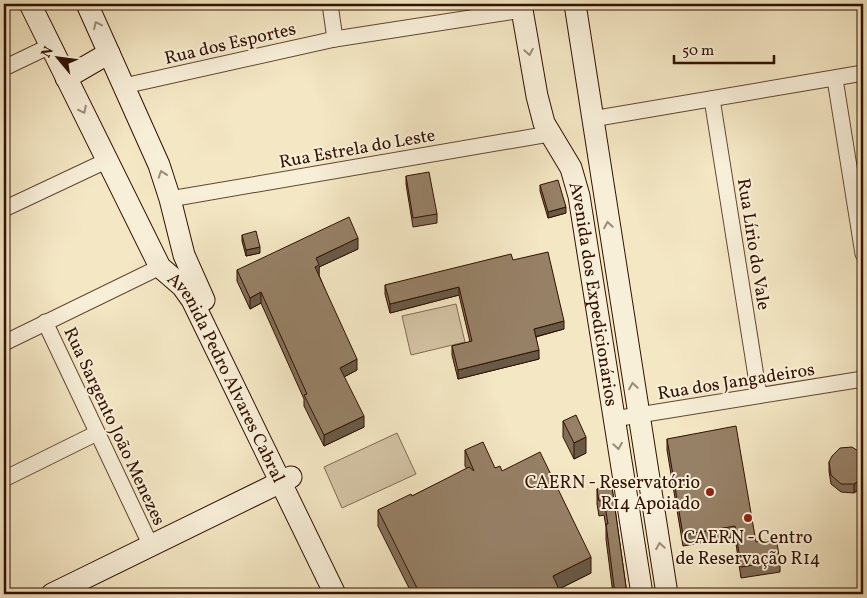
<svg xmlns="http://www.w3.org/2000/svg" width="867" height="598" font-family="Vollkorn,serif">
	<style>
		.green { fill: #d3c3a3; stroke: #826a52 }
		.lines { fill: none; stroke-linecap: round; stroke-linejoin: round }
		.street-casing { stroke: #624631; stroke-width: 17 }
		.secondary-casing { stroke: #311100; stroke-width: 23 }
		.street { stroke: #f8efd9; stroke-width: 15 }
		.secondary { stroke: #f8efd9; stroke-width: 21 }
		.wall { fill: #816e58; stroke: #311100 }
		.shaded-wall { fill: #695a47; stroke: #311100 }
		.building { fill: #968066; stroke: #311100 }
		.oneway { stroke: #9e8b77 }
		.poi-dot { fill: #8f2418; stroke: #f8efd9; stroke-width: 2 }
		.labels { text-anchor: middle; stroke-width: 4; stroke-linejoin: round; paint-order: stroke }
		.street-label { font-size: 18px; fill: #311100; stroke: #f8efd9 }
		.poi-label { font-size: 18px; fill: #311100; stroke: #f8efd9; text-anchor: end }
	</style>
	<rect width="100%" height="100%" fill="#f4e7c4"/>
	<filter id="stains"><feTurbulence type="fractalNoise" baseFrequency=".004" numOctaves="4"/><feColorMatrix values="0 0 0 0 .2 0 0 0 0 .09 0 0 0 0 .02 0 0 0 .5 -.17"/></filter>
	<radialGradient id="worn" r=".72"><stop offset=".6" stop-color="#630" stop-opacity="0"/><stop offset="1" stop-color="#630" stop-opacity=".3"/></radialGradient>
	<g class="green">
		<polygon points="456,304 465,342 411,355 402,316"/>
		<polygon points="397,433 416,474 342,508 324,467"/>
	</g>
	<g class="lines">
		<defs>
			<g id="street">
				<polyline points="330,4 335,39"/>
				<polyline points="4,68 50,46"/>
				<polyline points="835,79 863,254"/>
				<polyline points="124,86 335,39 522,10"/>
				<polyline points="712,99 759,395"/>
				<polyline points="592,119 863,73"/>
				<polyline points="170,199 549,134"/>
				<polyline points="4,209 108,160"/>
				<polyline points="45,322 151,546"/>
				<polyline points="4,343 160,267"/>
				<polyline points="614,419 863,379"/>
				<polyline points="4,479 97,433"/>
			</g>
			<g id="secondary">
				<path id="s1" d="M30,4L160,267L182,286L192,300L335,594"/>
				<polyline points="87,4 159,165 170,199 184,255 204,300"/>
				<path id="s2" d="M521,4L537,96L544,123L571,168L579,196L642,594"/>
				<polyline points="575,4 667,594"/>
				<polyline points="66,78 109,53"/>
				<polyline points="52,594 291,477"/>
			</g>
		</defs>
		<use href="#street" class="street-casing"/>
		<use href="#secondary" class="secondary-casing"/>
		<use href="#street" class="street"/>
		<use href="#secondary" class="secondary"/>
	</g>
	<g class="wall">
		<polygon points="406,176 437,214 437,223 413,227 406,184"/>
		<polygon points="540,185 566,213 548,218 540,191"/>
		<polygon points="242,235 260,253 246,256 242,241"/>
		<polygon points="358,249 319,267 319,275 357,370 344,377 364,427 324,446 304,406 304,399 261,303 250,309 237,281 237,270"/>
		<polygon points="513,260 564,329 536,337 539,359 458,379 452,355 452,346 470,342 459,295 390,313 385,294 385,285"/>
		<polygon points="563,421 586,453 574,459 563,437"/>
		<polygon points="667,439 756,542 780,561 780,572 741,578 735,537 683,546 667,450"/>
		<polygon points="465,450 495,468 502,471 591,573 559,589 561,594 412,594 378,526 378,510 412,496 467,469 465,466"/>
		<polygon points="863,454 863,486 854,493 841,492 831,484 829,471 829,462"/>
		<polygon points="612,487 627,594 613,594 606,539 606,527 604,515 599,516 597,504 597,489"/>
	</g>
	<g class="shaded-wall">
		<polygon points="566,207 566,213 548,218 548,212"/>
		<polygon points="358,238 358,249 319,267 319,276 315,278 316,258"/>
		<polygon points="260,247 260,253 246,256 246,250"/>
		<polygon points="459,287 459,295 390,313 390,304"/>
		<polygon points="261,292 261,303 250,309 250,298"/>
		<polygon points="564,321 564,329 534,337 534,329"/>
		<polygon points="539,350 539,359 458,379 458,370"/>
		<polygon points="357,359 357,370 340,379 340,368"/>
		<polygon points="364,416 364,427 324,446 324,435"/>
		<polygon points="586,437 586,453 574,459 574,443"/>
		<polygon points="863,477 863,486 854,493 854,484"/>
		<polygon points="591,557 591,573 553,592 553,576"/>
	</g>
	<g class="building">
		<polygon points="429,172 437,214 413,218 406,176"/>
		<polygon points="558,180 566,207 548,212 540,185"/>
		<polygon points="349,217 358,238 316,258 319,265 315,267 357,359 340,368 364,416 324,435 304,395 307,394 261,292 250,298 237,270"/>
		<polygon points="256,231 260,247 246,250 242,235"/>
		<polygon points="548,252 564,321 534,329 539,350 458,370 452,346 472,341 459,287 390,304 385,285 511,254 513,260"/>
		<polygon points="576,415 586,437 574,443 563,421"/>
		<polygon points="736,426 756,542 776,538 780,561 741,567 735,526 683,535 667,439"/>
		<polygon points="483,442 495,468 500,466 502,471 540,452 591,557 553,576 561,594 420,594 378,510 411,494 412,496 469,467 474,471 465,450"/>
		<polygon points="852,447 863,454 863,477 854,484 841,484 831,475 829,462 832,456 840,448"/>
		<polygon points="612,487 627,594 615,594 606,524 608,524 604,500 599,501 597,489"/>
	</g>
	<defs><path id="oneway-chevron" d="M-2-3.5L2.5 0L-2 3.5" fill="none" stroke-width="1.6" stroke-linecap="round" stroke-linejoin="round" transform="scale(1.25)"/></defs>
	<g class="oneway">
		<use href="#oneway-chevron" transform="translate(97 25) rotate(-115)"/>
		<use href="#oneway-chevron" transform="translate(529 52) rotate(80)"/>
		<use href="#oneway-chevron" transform="translate(83 110) rotate(63)"/>
		<use href="#oneway-chevron" transform="translate(162 174) rotate(-109)"/>
		<use href="#oneway-chevron" transform="translate(608 225) rotate(-99)"/>
		<use href="#oneway-chevron" transform="translate(633 386) rotate(-99)"/>
		<use href="#oneway-chevron" transform="translate(618 446) rotate(81)"/>
		<use href="#oneway-chevron" transform="translate(660 546) rotate(-99)"/>
	</g>
	<g class="poi-dot">
		<circle cx="710" cy="492" r="5"/>
		<circle cx="748" cy="518" r="5"/>
	</g>
	<g class="labels">
		<g class="street-label">
			<text transform="translate(230 43) rotate(-13)" y="6">Rua dos Esportes</text>
			<text transform="translate(357 148) rotate(-10)" y="6">Rua Estrela do Leste</text>
			<text transform="translate(754 244) rotate(81)" y="6">Rua Lírio do Vale</text>
			<text dy="6" stroke="none"><textPath href="#s2" startOffset="302">Avenida dos Expedicionários</textPath></text>
			<text dy="6" stroke="none"><textPath href="#s1" startOffset="424">Avenida Pedro Alvares Cabral</textPath></text>
			<text transform="translate(736 381) rotate(-9)" y="6">Rua dos Jangadeiros</text>
			<text transform="translate(115 426) rotate(65)" y="6">Rua Sargento João Menezes</text>
		</g>
		<g class="poi-label">
			<text x="700" y="488">CAERN - Reservatório<tspan x="700" dy="21">R14 Apoiado</tspan></text>
			<text x="748" y="543" text-anchor="middle">CAERN - Centro<tspan x="748" dy="21">de Reservação R14</tspan></text>
		</g>
	</g>
	<rect width="867" height="598" fill="none" stroke="#f4e7c4" stroke-width="20"/>
	<rect x="5" y="5" width="857" height="588" fill="none" stroke="#311100" stroke-width="2.5"/>
	<rect x="10" y="10" width="847" height="578" fill="none" stroke="#311100"/>
	<g transform="translate(58 58) rotate(299)" stroke="#f8efd9" stroke-width="4" paint-order="stroke">
	<path d="M0-4L9 19L0 12L-9 19Z" fill="#311100"/>
	<text y="-8" font-size="14" font-weight="bold" text-anchor="middle" fill="#311100">N</text>
	</g>
	<path d="M674 55v8h100v-8" fill="none" stroke="#311100" stroke-width="2.5"/>
	<text x="682" y="55" font-size="15" fill="#311100" stroke="#f8efd9" stroke-width="4" paint-order="stroke">50 m</text>
	<rect width="100%" height="100%" filter="url(#stains)"/>
	<rect width="100%" height="100%" fill="url(#worn)"/>
</svg>
